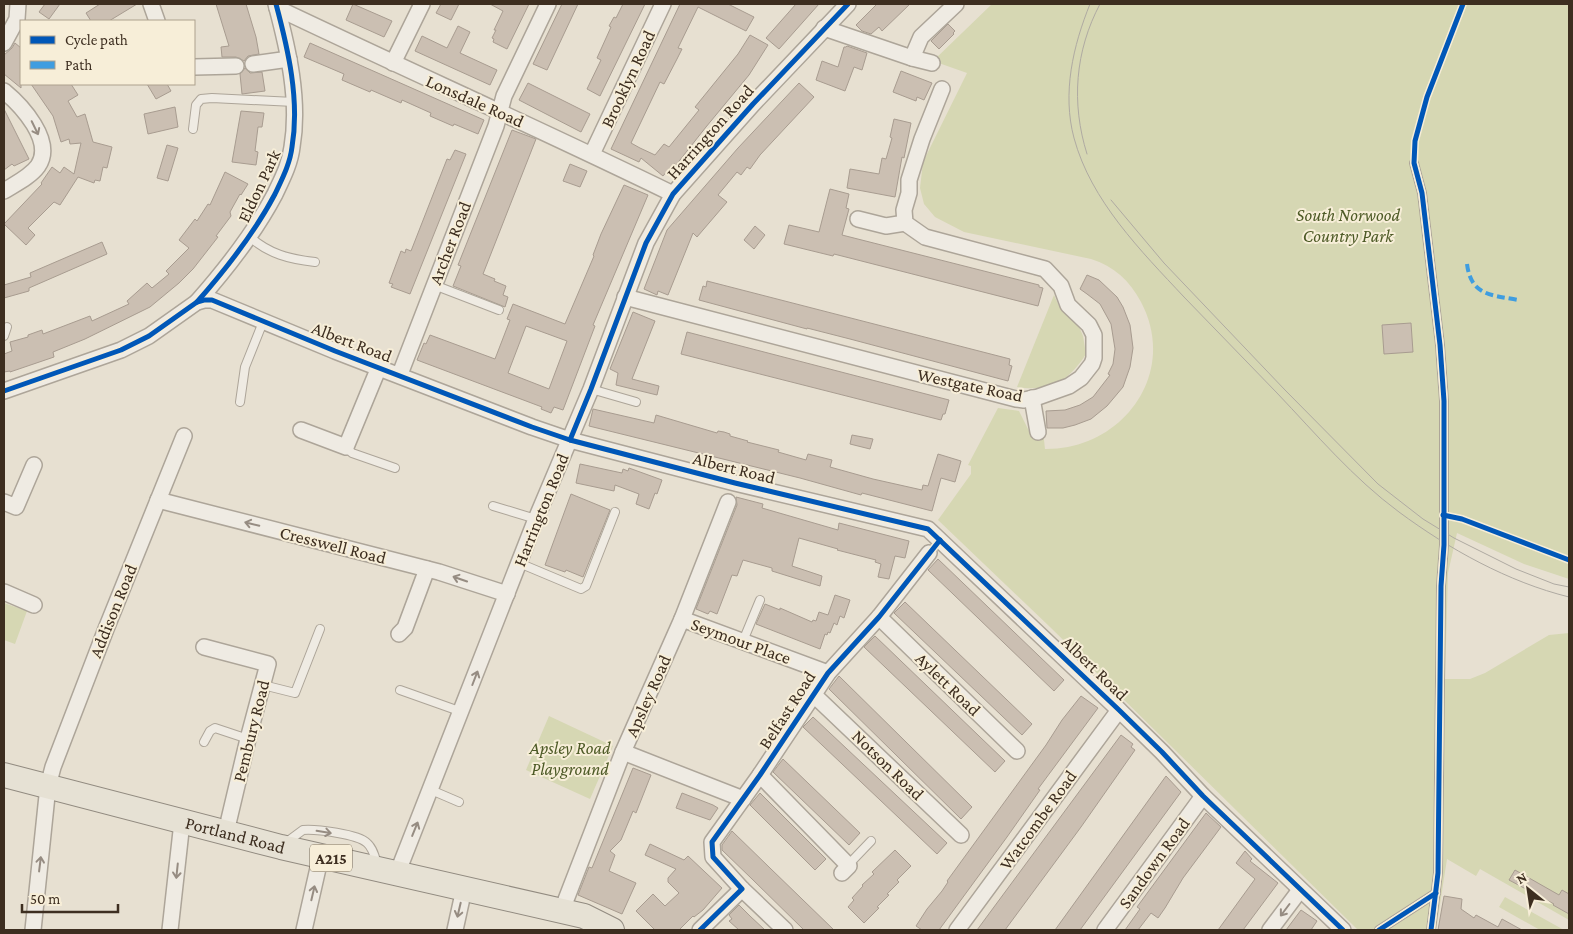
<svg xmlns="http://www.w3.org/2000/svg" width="1573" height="934" font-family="'Crimson Pro',serif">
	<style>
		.green { fill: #d6d7b3 }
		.building { fill: #cbbfb2; stroke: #a89c90; fill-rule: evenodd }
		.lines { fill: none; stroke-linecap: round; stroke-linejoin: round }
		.service-casing { stroke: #ada599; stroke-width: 10 }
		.minor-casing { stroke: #ada599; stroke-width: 18 }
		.primary-casing { stroke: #928b80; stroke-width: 26 }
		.service { stroke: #efebe3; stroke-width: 8 }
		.minor { stroke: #efebe3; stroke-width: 15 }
		.primary { stroke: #e6e1d4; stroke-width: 24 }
		.tram { stroke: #afaaa2; stroke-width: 1 }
		.quiet { stroke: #3f9de0; stroke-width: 4; stroke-dasharray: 8 4; stroke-linecap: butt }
		.cycleway-casing { stroke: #f7eed8; stroke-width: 8 }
		.cycleway { stroke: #0057b8; stroke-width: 5 }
		.oneway { stroke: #968c82 }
		.labels { text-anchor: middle; stroke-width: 4; stroke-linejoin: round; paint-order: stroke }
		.shield { fill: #f7eed8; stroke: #756857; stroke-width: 1 }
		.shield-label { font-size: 16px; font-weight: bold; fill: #3d2e20 }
		.street-label { font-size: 18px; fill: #3d2e20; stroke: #f7eed8 }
		.park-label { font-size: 18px; font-style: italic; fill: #4d5a26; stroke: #f7eed8 }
	</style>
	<rect width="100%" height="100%" fill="#e7e0d1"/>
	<g class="green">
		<path d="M992,4H1569V579L1524,564L1457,533L1448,573L1445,679H1470L1485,673L1549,635L1569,633V920L1480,869L1476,876L1447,859L1436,930H1358L1050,627L938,520L971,474V466L968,465L998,408L1019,411L1030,433L1043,431L1045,449C1122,450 1179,374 1141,302C1130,281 1114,266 1091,259L964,232L935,217L924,204L920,188L923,162L967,73L933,61Z"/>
		<path d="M1054,295L1059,306L1078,324L1083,336L1086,354C1068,382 1050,392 1017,387Z"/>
		<polygon points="4,603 27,611 15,644 4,640"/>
		<polygon points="549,716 613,746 590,799 526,770"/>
		<polygon points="1505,897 1564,930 1540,930 1499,907"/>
	</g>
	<g class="building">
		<polygon points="45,4 60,4 49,19 39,12"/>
		<polygon points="100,4 137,4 109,21 91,21 86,13"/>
		<polygon points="216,4 246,4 256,37 259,54 248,56 244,61 236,57 222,57 221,47 229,46"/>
		<polygon points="353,4 392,21 384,37 346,20"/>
		<polygon points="441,4 459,4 451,20 436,13"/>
		<polygon points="490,4 529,4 507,49 493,42 494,39 492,38 496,30 494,30 503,11"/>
		<polygon points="562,4 578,4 547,70 533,64"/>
		<polygon points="623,4 645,4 600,96 587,89 601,60 597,58 611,27 609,26 614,17 616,18"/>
		<polygon points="680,4 728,4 754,17 746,31 698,7 678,48 682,49 677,59 664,84 660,82 631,143 640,148 655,155 664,144 669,147 699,110 695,107 738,54 750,35 768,45 749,75 706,127 676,165 674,163 663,176 641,158 639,162 611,149"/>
		<polygon points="796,4 819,4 779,49 766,38"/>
		<polygon points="877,4 910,4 882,31 879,27 871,34 862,31 856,25"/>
		<polygon points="948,24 955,31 953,33 954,34 939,49 931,41"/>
		<polygon points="458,26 470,32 460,53 497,70 490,85 415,51 422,36 447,48"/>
		<polygon points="15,43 21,48 21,88 4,74 4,55 12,48"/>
		<polygon points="310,43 484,120 478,134 454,124 453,126 430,116 431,113 402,100 401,103 371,90 370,92 342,80 344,74 304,57"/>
		<polygon points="847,46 867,53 862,70 854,67 845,91 816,80 822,61 838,67 844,47 846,47"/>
		<polygon points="245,68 250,73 262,72 265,91 242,94 240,74"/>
		<polygon points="901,71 932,83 924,100 917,97 916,101 893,92"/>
		<polygon points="528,83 590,114 581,132 519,100"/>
		<polygon points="799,83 814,97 760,155 750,169 747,167 741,175 737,172 718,195 727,202 697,237 693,233 668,295 658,291 657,295 644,289 667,230 738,148"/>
		<polygon points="31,84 71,84 78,95 68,101 77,117 85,114 93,142 112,147 107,168 103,167 100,181 95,180 94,183 78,177 60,205 54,202 28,228 35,235 26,245 4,224 42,184 41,183 52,167 60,173 64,167 74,174 81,143 70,144 69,139 61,142 53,116"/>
		<polygon points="147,84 167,84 171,91 156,99"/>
		<polygon points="175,107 178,127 148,134 144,114"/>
		<polygon points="4,109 29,159 14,166 12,164 4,170"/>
		<polygon points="241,111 264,113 262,127 258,127 255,151 258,152 256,165 232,162"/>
		<polygon points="894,119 911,123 904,158 902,157 895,197 847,188 850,169 879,174 882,158 886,159 892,138 890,137"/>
		<polygon points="512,130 536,139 483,274 495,279 494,281 506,286 503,295 508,297 505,307 453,286 461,266 458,265"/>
		<polygon points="167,145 178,148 168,181 157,178"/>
		<polygon points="455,150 466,154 410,294 391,287 393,284 389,283 401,251 405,253 406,249 411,251 447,159 450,160"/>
		<polygon points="570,164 587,171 580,187 563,181"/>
		<polygon points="225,172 248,184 241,195 240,194 230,212 231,216 216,236 218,237 193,269 179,283 150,307 85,339 53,352 54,357 10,372 10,371 4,372 4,354 12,351 10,342 28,337 28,335 42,330 43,334 90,316 92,321 129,304 127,301 147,283 152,288 169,274 166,271 189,248 179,240 195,219 197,221 208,204 210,205"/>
		<path d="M624,185L648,195L593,325L595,326L563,410L554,407L551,413L541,409L542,407L417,360L424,343L426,344L430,335L495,359L510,320L507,319L513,304L565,324L594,256L593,255L601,234ZM526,326L567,341L549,389L508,373Z"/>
		<polygon points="830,189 849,194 846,208 849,209 842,235 1039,285 1039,287 1043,288 1038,306 834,254 833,256 784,244 789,225 819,232"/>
		<polygon points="755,226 765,235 754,249 744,240"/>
		<polygon points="102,242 107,254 29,288 29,291 4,298 4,285 31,277 30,273"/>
		<polygon points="1087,275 1099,280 1117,297 1123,307 1130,325 1133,348 1130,367 1123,387 1107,406 1091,419 1075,425 1063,428 1047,428 1046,411 1065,410 1080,405 1093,397 1110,375 1108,374 1113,364 1115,349 1111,324 1100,304 1087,294 1080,289"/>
		<polygon points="707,281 1010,359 1009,365 1012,366 1008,381 850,339 807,328 807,329 699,300 703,286 706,287"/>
		<polygon points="633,312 655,321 632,379 659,386 657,395 616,385 618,373 610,369"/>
		<polygon points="1411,323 1413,352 1384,354 1382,325"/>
		<polygon points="687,332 949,400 945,414 943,414 941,420 681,354"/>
		<polygon points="593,409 654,423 656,415 717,433 718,431 724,432 730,434 730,436 748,441 747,442 779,450 778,452 806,460 808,454 832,460 830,467 873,479 922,490 923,485 928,486 938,454 961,461 955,482 941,478 932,511 862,493 861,495 800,478 589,426"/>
		<polygon points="852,435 873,439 870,449 850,444"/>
		<polygon points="580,464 622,473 623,469 628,471 629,468 662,480 657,494 655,493 649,509 636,504 639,494 615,485 614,491 576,483"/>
		<polygon points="571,494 610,510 583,577 566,570 565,572 545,565"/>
		<polygon points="736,497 763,504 762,508 838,530 839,523 909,541 905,558 895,556 889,579 878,577 881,564 875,562 876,560 837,550 838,549 799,538 792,566 822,576 820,586 772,571 772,568 743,560 737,576 732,575 717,614 710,611 708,614 696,609 737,505"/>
		<polygon points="938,559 1064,680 1054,691 928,570"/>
		<polygon points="835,595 850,600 844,618 840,616 837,625 834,623 830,633 828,632 827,635 825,634 820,649 756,624 765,604 780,610 780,608 812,622 813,620 816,621 819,612 828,615"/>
		<polygon points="905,602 1032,724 1022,735 894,613"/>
		<polygon points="875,636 1005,761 995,772 864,647"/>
		<polygon points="839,676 972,807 961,819 829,689"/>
		<polygon points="1081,696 1098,708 1038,789 1040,790 1007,837 939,930 922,930 916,926 927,909 942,891 948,882 947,881 1046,745 1062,720"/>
		<polygon points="813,717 947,843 937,854 803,727"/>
		<polygon points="1121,735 1133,744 1131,747 1135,750 1081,827 1005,930 977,930"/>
		<polygon points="783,759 860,833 849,845 773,772"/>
		<polygon points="633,768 651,775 636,813 633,811 621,840 610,851 615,855 609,871 636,883 622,914 578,895 589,867 592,868"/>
		<polygon points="1166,776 1181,792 1080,930 1055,930"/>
		<polygon points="682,793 713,805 718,808 710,820 676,808"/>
		<polygon points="760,793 826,859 815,870 750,805"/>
		<polygon points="1206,813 1221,827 1183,878 1165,908 1158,918 1151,913 1138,930 1125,930 1140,909 1137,907"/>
		<polygon points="732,831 770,868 834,930 804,930 752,879 722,850 722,845"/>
		<polygon points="650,844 684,860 688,856 722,888 703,910 694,917 693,916 679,930 655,930 636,911 653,894 665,906 679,893 668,882 668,878 676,869 645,855"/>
		<polygon points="895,850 911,866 897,880 899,882 887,894 889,895 877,907 879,908 864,923 848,907 854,900 852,898 863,886 862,885 874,874 872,872"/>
		<polygon points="1245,851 1252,859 1250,861 1278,883 1243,930 1218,930 1255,879 1236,863"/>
		<polygon points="1515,870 1559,895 1562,890 1569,894 1569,914 1553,905 1554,904 1509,880"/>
		<polygon points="1444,896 1462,899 1461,909 1474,918 1476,915 1498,927 1502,919 1522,930 1438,930"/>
		<polygon points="739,905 750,916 765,930 739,930 729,921 732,919 729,915"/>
		<polygon points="1301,910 1317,921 1311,930 1286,930"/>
	</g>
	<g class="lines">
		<defs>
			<g id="service">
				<polyline points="193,129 196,105 201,99 212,98 294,102"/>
				<polyline points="1414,163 1422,193 1440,345 1444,401 1444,545 1441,586 1438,873 1431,930"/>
				<path d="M250,237C269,254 289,259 315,262"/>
				<polyline points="434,285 499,310"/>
				<polyline points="4,336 7,327"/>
				<polyline points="591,389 636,402"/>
				<polyline points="240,402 245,367 263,322"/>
				<polyline points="346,447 352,453 395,468"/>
				<polyline points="493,506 536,519"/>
				<polyline points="519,563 581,589 586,586 615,512"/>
				<polyline points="743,641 760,600"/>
				<polyline points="263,685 295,693 320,629"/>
				<polyline points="400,690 462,712"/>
				<polyline points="204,742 210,731 215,728 248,739"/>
				<polyline points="431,790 459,802"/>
				<path d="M284,844L303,830C316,829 358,834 367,843C373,848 375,857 377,864"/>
				<polyline points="848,865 871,841"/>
				<polyline points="1379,930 1436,893"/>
			</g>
			<g id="minor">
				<polyline points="151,4 157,21"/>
				<path d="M277,8C409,71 542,130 673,194"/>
				<polyline points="824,28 912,58 921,37 956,4"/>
				<polyline points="4,43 17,19 18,4"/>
				<polyline points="912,58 932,63"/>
				<polyline points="393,63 422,4"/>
				<polyline points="253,64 289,59"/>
				<polyline points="194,67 236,66"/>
				<path d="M4,91C21,105 55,141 38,166C30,177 15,184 4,191"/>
				<polyline points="592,154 663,4"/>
				<polyline points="858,219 886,226 905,223"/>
				<polyline points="625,297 1016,399 1024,400 1038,397 1069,386 1081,378 1092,364 1094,358 1094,335 1089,325 1068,305 1061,286 1045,269 925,237 905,223 904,210 909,193 909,180 922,139 942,89"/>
				<path d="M197,302C227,268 254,234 275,194C282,179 290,164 292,147C300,100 288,49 276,4"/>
				<polyline points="400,374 496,126 504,96 548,4"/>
				<polyline points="4,391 121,350 149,336 197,302 204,300 212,300 335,351 532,427 570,440 735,483 928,529 1119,710 1162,752 1203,796 1343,930"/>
				<polyline points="1032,398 1038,432"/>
				<polyline points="301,430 346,447 379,367"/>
				<polyline points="158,500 439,572 507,594"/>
				<polyline points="4,502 16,507 34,465"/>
				<polyline points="4,592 34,605"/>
				<polyline points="879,617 1017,751"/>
				<polyline points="682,619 828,673"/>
				<polyline points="399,634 405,628 427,569"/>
				<polyline points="204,647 268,664 248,739 226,832"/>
				<polyline points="814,695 961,835"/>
				<polyline points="623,752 743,799"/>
				<polyline points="760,775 849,866 842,873"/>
				<polyline points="397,874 536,519 591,389 646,243 673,194 753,104 848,4"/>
				<polyline points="562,910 623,752 682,619 728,502"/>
				<polyline points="33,930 48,786 53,767 106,629 184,436"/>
				<polyline points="170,930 182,822"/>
				<polyline points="304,930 321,855"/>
				<polyline points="455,930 464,889"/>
				<polyline points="700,930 742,889"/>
				<polyline points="785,930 742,889 713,857 712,842 760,775 828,673 879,617 929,553"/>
				<polyline points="957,930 1119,710"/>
				<polyline points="1105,930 1203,796"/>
				<polyline points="1270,930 1300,890"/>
			</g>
			<g id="primary">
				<path id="s1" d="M4,775L281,847L584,916L612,930"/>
			</g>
		</defs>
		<use href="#service" class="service-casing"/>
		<use href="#minor" class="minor-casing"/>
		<use href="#primary" class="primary-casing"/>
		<use href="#service" class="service"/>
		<use href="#minor" class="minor"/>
		<use href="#primary" class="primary"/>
		<g class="tram">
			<path d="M1090,4C1073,46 1062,93 1074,138C1091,201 1141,251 1184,297C1215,329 1246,361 1277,393C1316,434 1353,478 1399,512C1449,549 1508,582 1569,597"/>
			<path d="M1087,154C1071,103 1075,51 1100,4"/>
			<polyline points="1111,200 1164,263 1285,390 1378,484 1423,519 1454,538 1516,569 1554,584 1569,587"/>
		</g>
		<path class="quiet" d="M1467,264C1471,296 1492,295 1518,300"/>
		<defs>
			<g id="cycleway">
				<path d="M197,302C227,268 254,234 275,194C282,179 290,164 292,147C300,100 288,49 276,4"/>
				<polyline points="4,391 121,350 149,336 197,302 204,300 212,300 335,351 532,427 570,440 735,483 928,529 1119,710 1162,752 1203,796 1343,930"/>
				<polyline points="570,440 591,389 646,243 673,194 753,104 848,4"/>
				<polyline points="1443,515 1462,519 1569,560"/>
				<polyline points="700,930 742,889 713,857 712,842 760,775 828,673 879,617 940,540"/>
				<polyline points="1379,930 1436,893"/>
				<polyline points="1431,930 1438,873 1441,586 1444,545 1444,401 1440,345 1422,193 1414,163 1415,141 1427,97 1463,4"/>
			</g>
		</defs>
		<use href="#cycleway" class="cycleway-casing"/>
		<use href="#cycleway" class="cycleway"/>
	</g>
	<defs><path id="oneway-shaft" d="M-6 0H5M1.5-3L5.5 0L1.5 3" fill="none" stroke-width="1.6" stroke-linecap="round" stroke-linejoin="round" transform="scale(1.25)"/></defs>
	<g class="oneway">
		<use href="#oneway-shaft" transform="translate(35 128) rotate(64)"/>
		<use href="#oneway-shaft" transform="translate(252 524) rotate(-166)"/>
		<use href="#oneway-shaft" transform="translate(460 579) rotate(-161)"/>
		<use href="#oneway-shaft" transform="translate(475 678) rotate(-69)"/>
		<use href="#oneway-shaft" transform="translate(415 829) rotate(-68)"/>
		<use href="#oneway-shaft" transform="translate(324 832) rotate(9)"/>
		<use href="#oneway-shaft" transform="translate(40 864) rotate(-83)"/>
		<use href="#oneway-shaft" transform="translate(177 871) rotate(96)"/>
		<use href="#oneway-shaft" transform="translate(313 893) rotate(-77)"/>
		<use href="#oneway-shaft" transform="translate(459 910) rotate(103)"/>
		<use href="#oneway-shaft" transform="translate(1285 910) rotate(127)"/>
	</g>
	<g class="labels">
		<rect class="shield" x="310" y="844.5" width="42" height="27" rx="4"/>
		<g class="shield-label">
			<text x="331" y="864">A215</text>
		</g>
		<g class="street-label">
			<text transform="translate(628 79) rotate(-65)" y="6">Brooklyn Road</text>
			<text transform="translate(475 101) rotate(24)" y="6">Lonsdale Road</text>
			<text transform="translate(710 132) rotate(-48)" y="6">Harrington Road</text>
			<text transform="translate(259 186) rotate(-65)" y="6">Eldon Park</text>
			<text transform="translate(450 243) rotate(-69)" y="6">Archer Road</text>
			<text transform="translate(352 342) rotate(21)" y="6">Albert Road</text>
			<text transform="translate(970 385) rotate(12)" y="6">Westgate Road</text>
			<text transform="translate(734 468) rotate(14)" y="6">Albert Road</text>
			<text transform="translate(541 510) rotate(-68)" y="6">Harrington Road</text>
			<text transform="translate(333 545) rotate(14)" y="6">Cresswell Road</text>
			<text transform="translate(113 611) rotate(-68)" y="6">Addison Road</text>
			<text transform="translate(741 641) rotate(20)" y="6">Seymour Place</text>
			<text transform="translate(1095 668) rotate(44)" y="6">Albert Road</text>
			<text transform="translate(948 684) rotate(44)" y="6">Aylett Road</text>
			<text transform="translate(648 696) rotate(-66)" y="6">Apsley Road</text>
			<text transform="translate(787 710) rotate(-57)" y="6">Belfast Road</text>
			<text transform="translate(251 731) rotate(-76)" y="6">Pembury Road</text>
			<text transform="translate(888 765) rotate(44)" y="6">Notson Road</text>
			<text transform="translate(1038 820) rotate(-54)" y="6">Watcombe Road</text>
			<text dy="6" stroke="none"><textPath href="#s1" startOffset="239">Portland Road</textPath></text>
			<text transform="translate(1154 863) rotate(-54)" y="6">Sandown Road</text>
		</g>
		<g class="park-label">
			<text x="1348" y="221">South Norwood<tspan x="1348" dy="21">Country Park</tspan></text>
			<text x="570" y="754">Apsley Road<tspan x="570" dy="21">Playground</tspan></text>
		</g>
	</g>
	<rect width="1573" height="934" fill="none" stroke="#3d2e20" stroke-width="10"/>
	<rect x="20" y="20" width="175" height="65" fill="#f7eed8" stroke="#ada18e"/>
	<rect x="30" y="36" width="25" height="8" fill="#0057b8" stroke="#ada18e"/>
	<text x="65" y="45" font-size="15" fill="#3d2e20">Cycle path</text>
	<rect x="30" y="61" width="25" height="8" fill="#3f9de0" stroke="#ada18e"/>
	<text x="65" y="70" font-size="15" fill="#3d2e20">Path</text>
	<g transform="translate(1528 889) rotate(330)" stroke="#f7eed8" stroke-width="4" paint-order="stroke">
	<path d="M0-4L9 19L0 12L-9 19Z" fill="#3d2e20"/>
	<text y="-8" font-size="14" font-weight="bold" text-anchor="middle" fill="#3d2e20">N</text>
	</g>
	<path d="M22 904v8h96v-8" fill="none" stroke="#3d2e20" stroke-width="2.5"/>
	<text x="30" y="904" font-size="15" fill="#3d2e20" stroke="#f7eed8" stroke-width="4" paint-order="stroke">50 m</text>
</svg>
